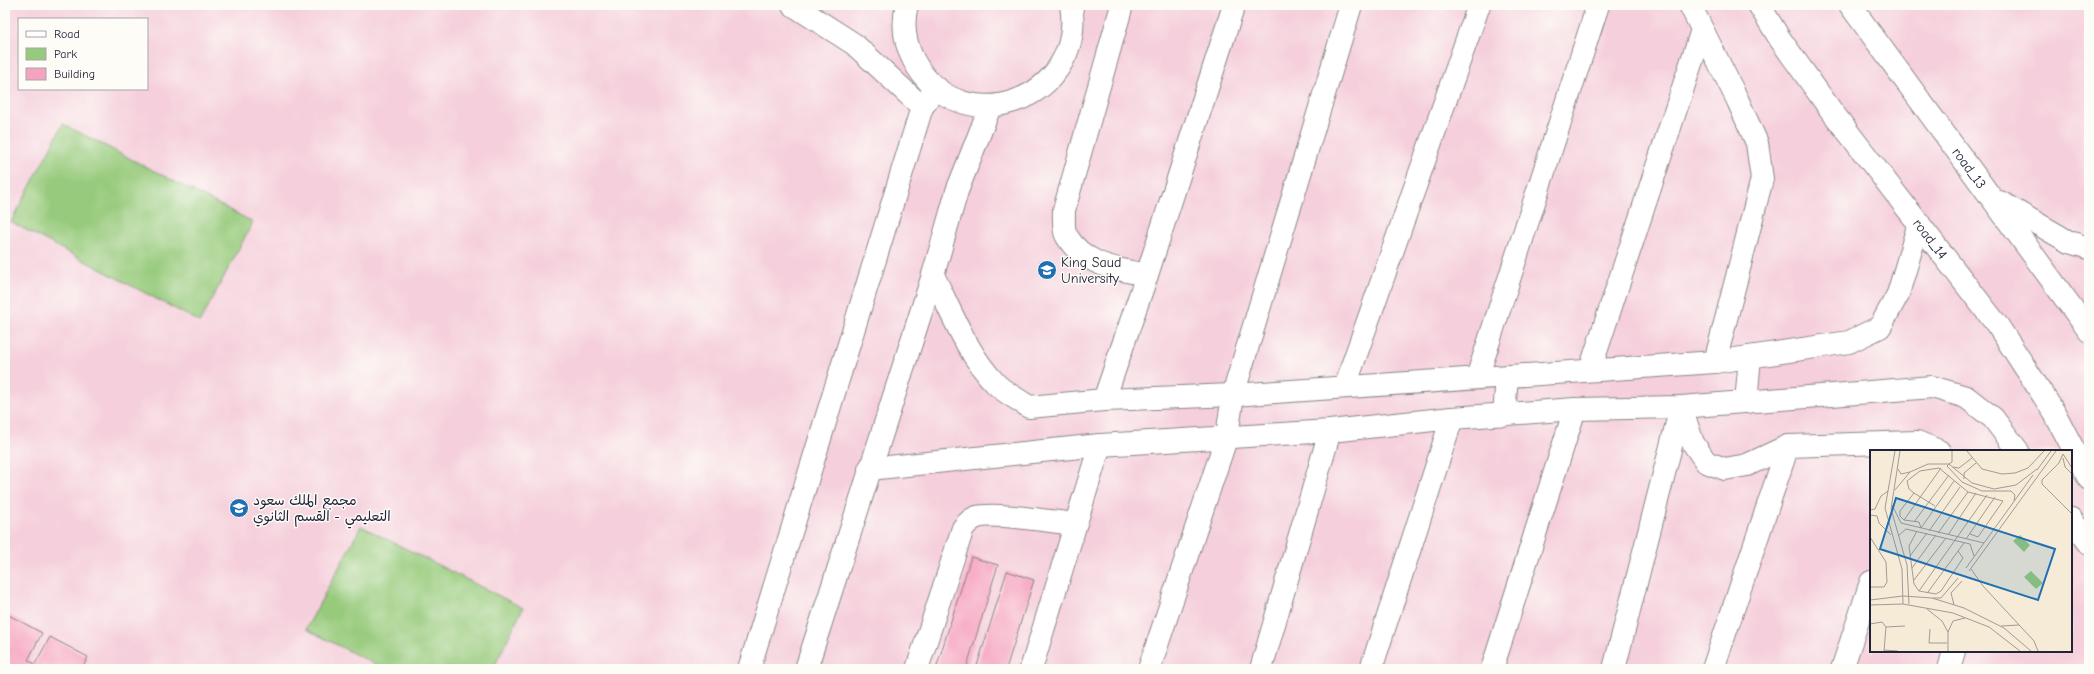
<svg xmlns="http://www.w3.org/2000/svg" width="2094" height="674" font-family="'Comic Neue','Playpen Sans Arabic',sans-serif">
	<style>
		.built { fill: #f5cfdb; fill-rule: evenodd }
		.green { fill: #97ca7b; stroke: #5c765b }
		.building { fill: #f6a3c0 }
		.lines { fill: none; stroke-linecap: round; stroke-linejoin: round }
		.minor-casing { stroke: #8c8689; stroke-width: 24 }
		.minor { stroke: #fff; stroke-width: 22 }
		.labels { text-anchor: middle; stroke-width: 3; stroke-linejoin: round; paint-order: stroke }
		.street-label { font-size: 14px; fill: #22223b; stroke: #fdfcf7 }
		.poi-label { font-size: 14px; fill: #22223b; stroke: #fdfcf7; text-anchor: start }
		.inset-road { fill: none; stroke: #a19b99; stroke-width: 1 }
		.view { fill: #1f6fb2; fill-opacity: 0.15; stroke: #1f6fb2; stroke-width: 2 }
		.inset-edge { fill: none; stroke: #22223b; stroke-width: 2 }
	</style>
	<rect width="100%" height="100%" fill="#fdfcf7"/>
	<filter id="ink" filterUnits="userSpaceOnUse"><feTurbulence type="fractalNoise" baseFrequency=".025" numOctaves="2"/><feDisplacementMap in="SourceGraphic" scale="8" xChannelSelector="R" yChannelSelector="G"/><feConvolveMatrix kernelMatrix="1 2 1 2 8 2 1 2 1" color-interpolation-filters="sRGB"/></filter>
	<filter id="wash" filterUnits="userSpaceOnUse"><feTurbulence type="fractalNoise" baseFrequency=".012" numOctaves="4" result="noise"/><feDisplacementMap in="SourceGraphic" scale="16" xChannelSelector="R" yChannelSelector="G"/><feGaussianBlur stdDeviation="0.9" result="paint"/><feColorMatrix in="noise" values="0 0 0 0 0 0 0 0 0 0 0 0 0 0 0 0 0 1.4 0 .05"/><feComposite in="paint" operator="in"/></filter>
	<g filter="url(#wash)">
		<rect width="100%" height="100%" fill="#f5ebd7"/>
		<path class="built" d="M5,5H2089V669H5ZM19,19H147V89H19ZM1871,451H2071V651H1871Z"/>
		<g class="green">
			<polygon points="63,124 253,222 200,322 11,222"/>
			<polygon points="361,526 523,608 493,669 384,669 306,629"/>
		</g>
		<g id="blocks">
			<g class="building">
				<polygon points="971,557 998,565 966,669 936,669"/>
				<polygon points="1007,571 1034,580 1006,669 976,669"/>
				<polygon points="5,613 42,633 28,660 35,664 50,637 88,657 82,669 5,669"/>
			</g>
		</g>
	</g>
	<g filter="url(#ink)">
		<use href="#blocks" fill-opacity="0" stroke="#8c8689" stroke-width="1"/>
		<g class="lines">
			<defs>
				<g id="minor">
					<polyline points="793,5 854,44 922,107"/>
					<path d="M907,5C902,24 905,44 914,61C960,146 1087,100 1071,5"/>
					<path d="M1122,5L1064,210C1064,217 1063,229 1066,235C1083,265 1116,269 1147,275"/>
					<polyline points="1690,5 1738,101 1757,143 1762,179 1715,362"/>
					<path id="s1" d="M1759,5L1780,39L1830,109L1998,326L2054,412L2089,479"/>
					<path id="s2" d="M1850,5L2089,331"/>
					<polyline points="2000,202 2069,242 2089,248"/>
					<path d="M933,275C951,311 967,354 996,384C1005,393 1018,399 1029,407L1104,400L1233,395L1715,362L1849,342L1880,327L1898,294L1919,223"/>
					<polyline points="1590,370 1702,30"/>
					<polyline points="1477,378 1598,5"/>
					<polyline points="1345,386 1479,5"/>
					<polyline points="1104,400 1147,275 1234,5"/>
					<polyline points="1746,402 1750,357"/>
					<polyline points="1681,407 1693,443 1706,462 1725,469 1747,465 1788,446 1917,442 1939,451"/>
					<polyline points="1504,415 1507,376"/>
					<polyline points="869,469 1100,445 1330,431 1452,418 1575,409 1681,407 1932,387 1966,397 1993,418 2018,451"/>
					<polyline points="2071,519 2089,543"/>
					<polyline points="749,669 922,107 937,88"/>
					<polyline points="806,669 933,275 957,191 990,107"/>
					<path d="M917,669L963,528C967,523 971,519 977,517C993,512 1055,522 1075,524"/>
					<polyline points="1031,669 1100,445"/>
					<polyline points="1149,669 1227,436 1233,395 1351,5"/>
					<polyline points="1261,669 1330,431"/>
					<polyline points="1371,669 1452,418"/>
					<polyline points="1492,669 1575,409"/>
					<polyline points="1614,669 1681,407"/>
					<polyline points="1713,669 1788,446"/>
					<polyline points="1842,669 1871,582"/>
					<polyline points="1949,669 1954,651"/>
				</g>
			</defs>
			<use href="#minor" class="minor-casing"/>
			<use href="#minor" class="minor"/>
		</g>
	</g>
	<defs>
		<symbol id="university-disc" viewBox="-11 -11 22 22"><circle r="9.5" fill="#1f6fb2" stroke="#fdfcf7"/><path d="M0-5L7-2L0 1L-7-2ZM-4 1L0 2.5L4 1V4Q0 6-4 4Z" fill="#fff"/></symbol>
		<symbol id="school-disc" viewBox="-11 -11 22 22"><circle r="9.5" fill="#1f6fb2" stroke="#fdfcf7"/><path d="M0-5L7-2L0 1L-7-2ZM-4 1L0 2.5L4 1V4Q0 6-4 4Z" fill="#fff"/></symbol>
	</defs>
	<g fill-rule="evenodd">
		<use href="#university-disc" x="1036" y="259" width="22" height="22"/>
		<use href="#school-disc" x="228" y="497" width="22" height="22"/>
	</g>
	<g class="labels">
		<g class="street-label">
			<text dy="5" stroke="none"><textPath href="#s2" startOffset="202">road_13</textPath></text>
			<text dy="5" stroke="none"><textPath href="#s1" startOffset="290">road_14</textPath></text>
		</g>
		<g class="poi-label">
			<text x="1061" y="267">King Saud<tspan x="1061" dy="16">University</tspan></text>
			<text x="253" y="505">مجمع الملك سعود<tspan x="253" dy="16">التعليمي - القسم الثانوي</tspan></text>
		</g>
	</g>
	<g transform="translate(1870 450)">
		<rect width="202" height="202" fill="#f5ebd7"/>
		<path d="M150,85L160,95L154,102L143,91ZM161,121L173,133L166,139L154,127Z" fill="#97ca7b"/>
		<path class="inset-road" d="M25,1L15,58L32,119L33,154M30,1L21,59L37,115L39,154M97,1L112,19L132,24L145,23L158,18L174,1M193,4L189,13L172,30V34L202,64M193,4L202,18M193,8L195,17L202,24M83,17L89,18L102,8M167,20L181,1M40,22L58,14H79L82,12V1M94,29V23L106,13M25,40L40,22L31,24L28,19M44,43L65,56M144,51L145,45L141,41H112L92,32L77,16L79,14L102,33L124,39L146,35L167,19M22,55L31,73L114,93M0,60L5,59L11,46L18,41M0,65L7,66L9,73L21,85M34,70L71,18M44,72L79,25M51,78L49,72L34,70L30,66V61L44,43L39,39L37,31L50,21L69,18L98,42L133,51L108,87L100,84M51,78L84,31M47,81L39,96L44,134L49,141L66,144L71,141L93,108L88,101M59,81L90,37M68,83L98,42M78,85L106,43M28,86L36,79L100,94L104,106M0,87L16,112L17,132L14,137H0M96,89L125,47M40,106L57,83M42,118L66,85M96,118L163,25M101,119L113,136L164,191L168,201M99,121L186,1M44,130L76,88M49,141L117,45M58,142L94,93M63,148H71L88,128M0,150L33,146L62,148L94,158L134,178L161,201M0,155L33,154L83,163L119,177L150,201M84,155L81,143L92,131M57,159L72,171L78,182M0,174L12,172L16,177L14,201M131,176L149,175M16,177L35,176M60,179L59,193H77M14,200L28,201M78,201V182L83,171L95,168"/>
		<path class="view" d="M26,48L185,99L168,150L10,99Z"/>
		<rect width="202" height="202" class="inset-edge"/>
	</g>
	<rect width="2094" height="674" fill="none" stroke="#fdfcf7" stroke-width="20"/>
	<rect x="18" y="18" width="130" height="72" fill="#fdfcf7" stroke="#a5a5ac"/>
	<rect x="26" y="31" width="20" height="6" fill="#ffffff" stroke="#a5a5ac"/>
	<text x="54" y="38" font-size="12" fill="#22223b">Road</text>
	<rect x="26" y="48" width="20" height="12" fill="#97ca7b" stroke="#a5a5ac"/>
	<text x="54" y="58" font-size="12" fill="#22223b">Park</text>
	<rect x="26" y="68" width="20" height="12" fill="#f6a3c0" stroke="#a5a5ac"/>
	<text x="54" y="78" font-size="12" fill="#22223b">Building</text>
</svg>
